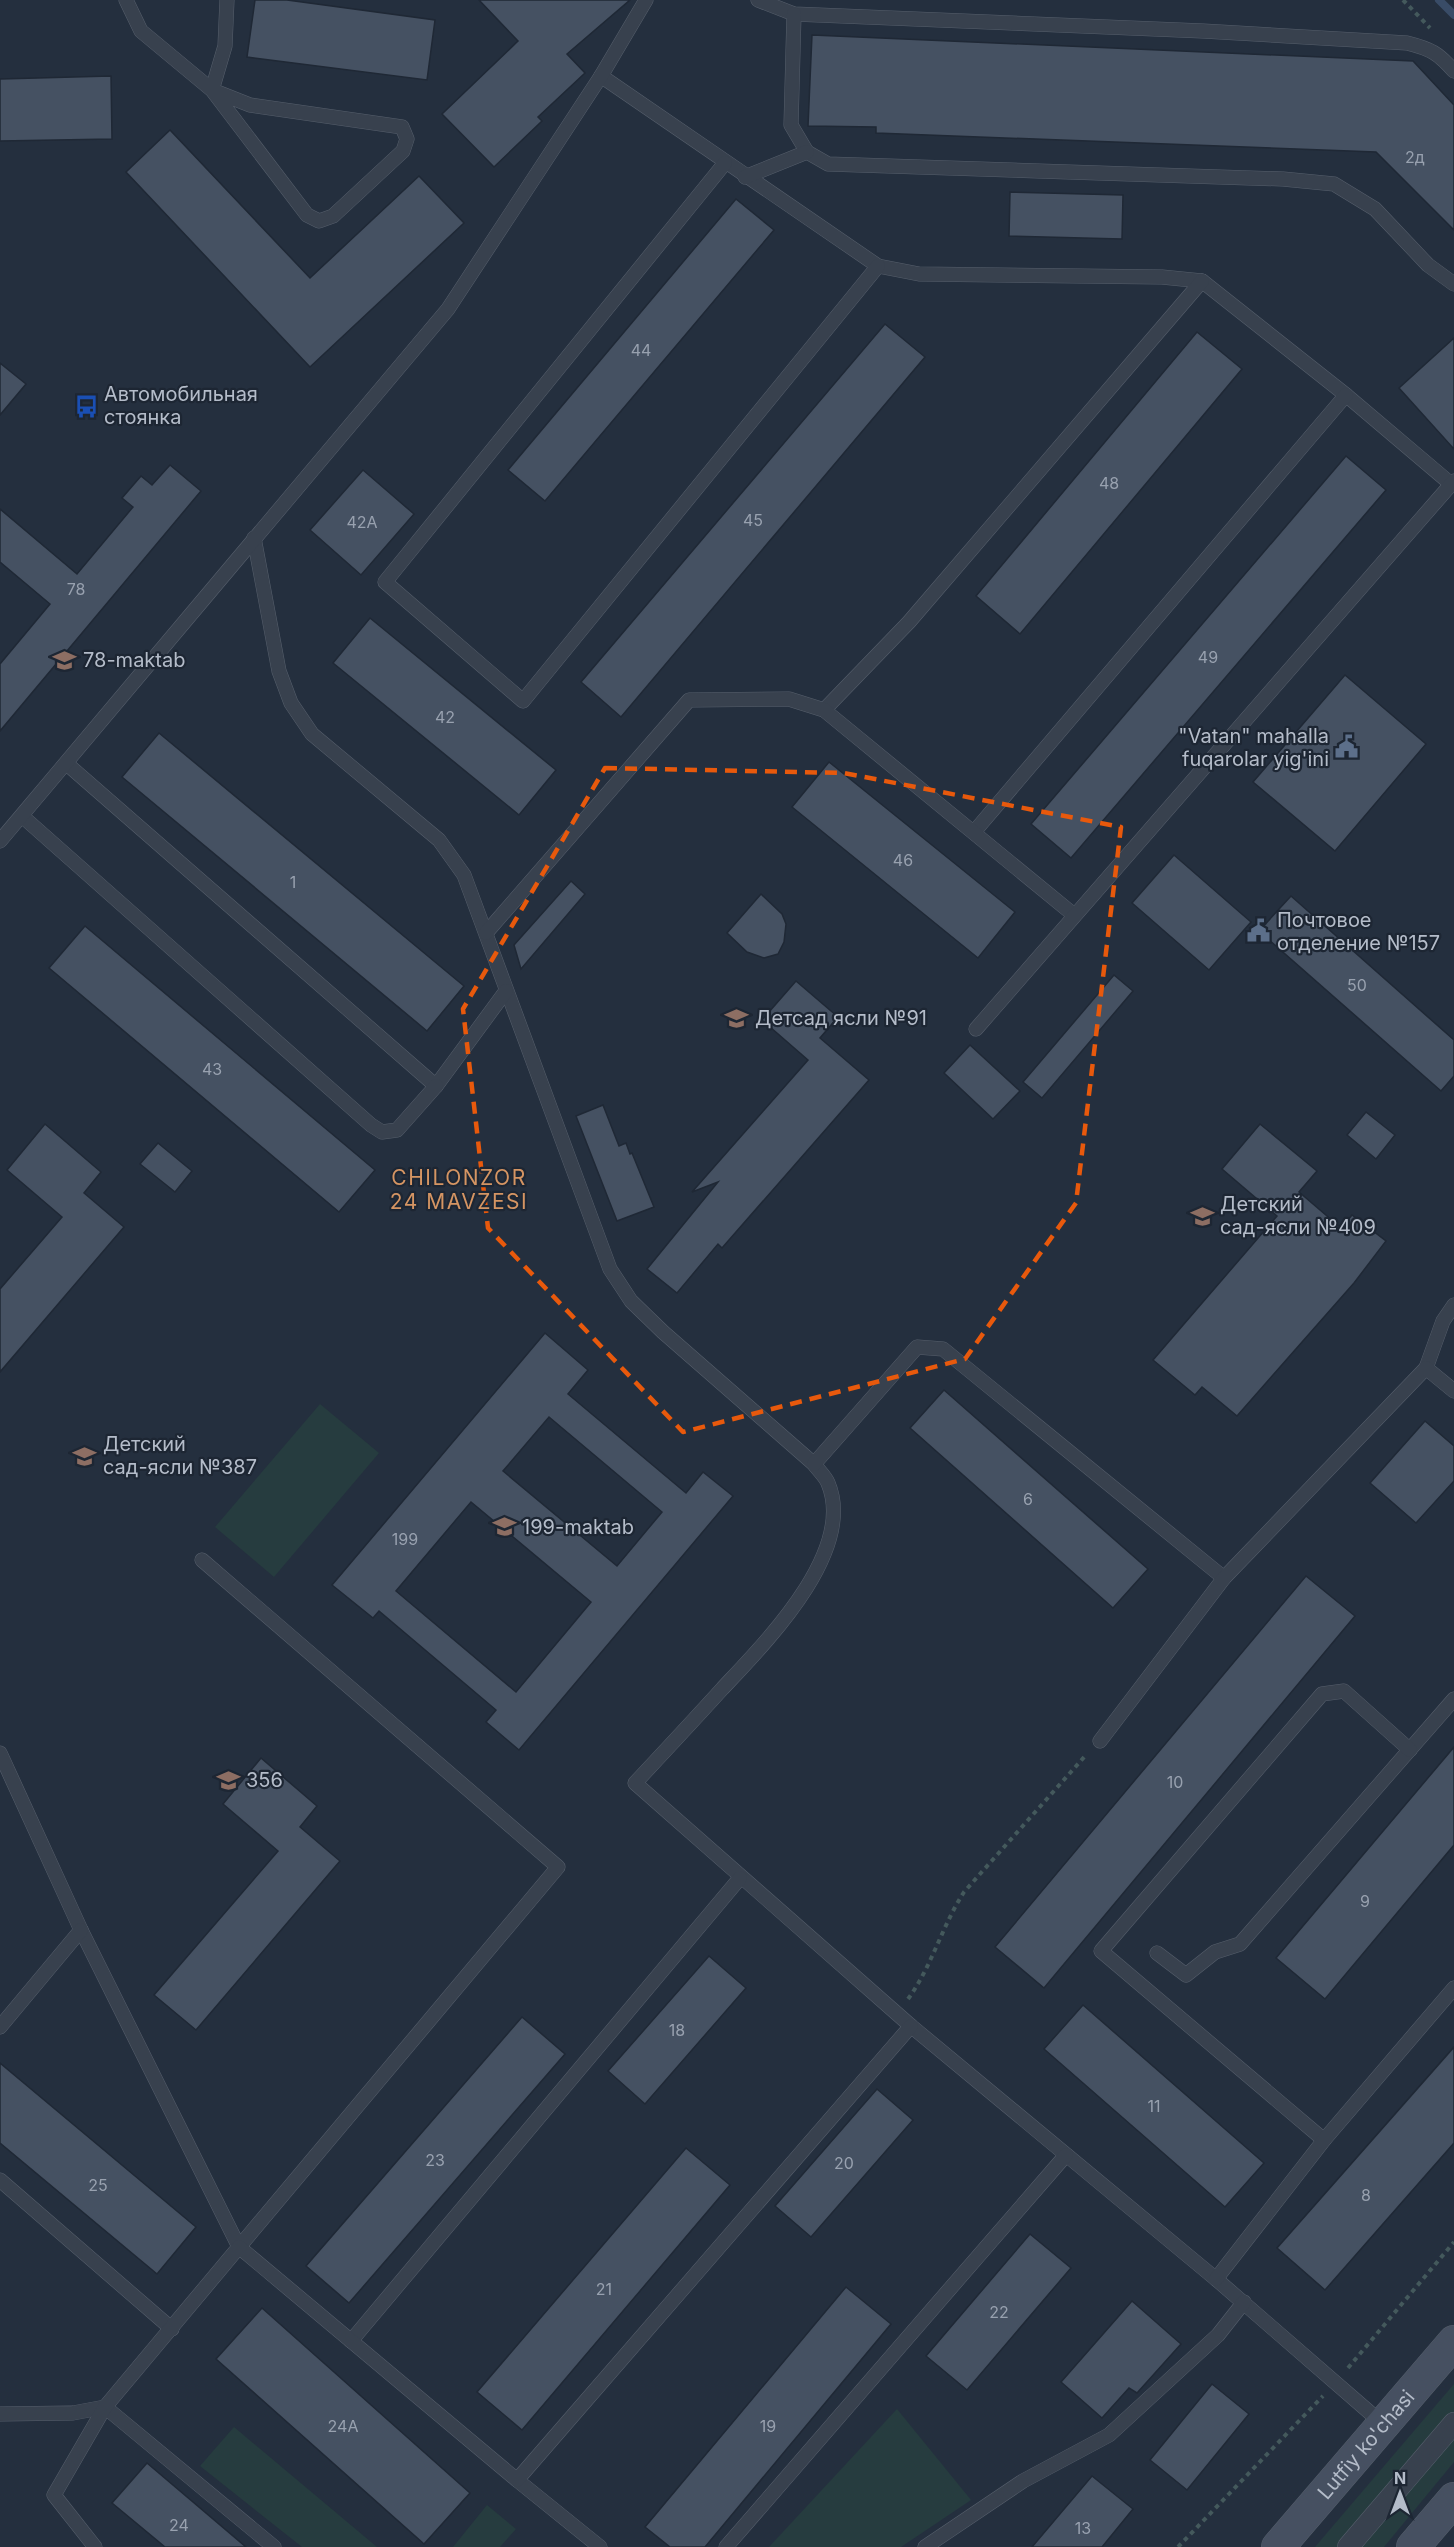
<svg xmlns="http://www.w3.org/2000/svg" width="1454" height="2547" font-family="Inter,sans-serif">
	<style>
		.green { fill: #263c3f }
		.lines { fill: none; stroke-linecap: round; stroke-linejoin: round }
		.stream { stroke: #394c67; stroke-width: 8 }
		.building { fill: #455162; stroke: #1f2835; stroke-width: 1.5; fill-rule: evenodd }
		.service-casing { stroke: #565f6c; stroke-width: 15 }
		.pedestrian-casing { stroke: #565f6c; stroke-width: 22 }
		.secondary-casing { stroke: #565f6c; stroke-width: 34 }
		.path { stroke: #44595c; stroke-width: 4; stroke-dasharray: 4.5 4.5; stroke-linecap: butt }
		.service { stroke: #38414e; stroke-width: 14 }
		.pedestrian { stroke: #38414e; stroke-width: 21 }
		.secondary { stroke: #465061; stroke-width: 33 }
		.marked { fill: none; stroke: #e8590c; stroke-width: 4.5; stroke-dasharray: 12 8; stroke-linejoin: round }
		.labels { text-anchor: middle; stroke-width: 4.5; stroke-linejoin: round; paint-order: stroke }
		.number-label { font-size: 16px; fill: #98a1af }
		.poi-label { font-size: 20px; fill: #b4bcc9; stroke: #1d2633; text-anchor: start }
		.street-label { font-size: 20px; fill: #b4bcc9; stroke: #1d2633 }
		.neighbourhood-label { font-size: 21px; letter-spacing: 1.5px; fill: #d59563; stroke: #1d2633 }
	</style>
	<rect width="100%" height="100%" fill="#242f3e"/>
	<g class="green">
		<polygon points="320,1404 379,1453 274,1577 215,1527"/>
		<polygon points="1454,2384 1454,2462 1384,2547 1315,2547"/>
		<polygon points="897,2409 971,2500 901,2547 769,2547"/>
		<polygon points="234,2427 377,2547 302,2547 200,2466"/>
		<polygon points="487,2505 516,2529 500,2547 453,2547"/>
	</g>
	<g class="lines">
		<polyline class="stream" points="1439,0 1454,15"/>
	</g>
	<g class="building">
		<polygon points="255,0 287,0 435,20 427,80 247,57"/>
		<polygon points="479,0 630,0 567,54 585,73 538,117 542,121 494,167 442,114 518,41"/>
		<polygon points="812,35 1413,61 1454,105 1454,230 1376,152 876,133 876,127 808,126"/>
		<polygon points="111,76 112,139 0,141 0,79"/>
		<polygon points="170,130 310,278 419,176 464,223 310,367 126,172"/>
		<polygon points="1010,192 1123,195 1122,239 1009,236"/>
		<polygon points="736,199 774,230 545,501 508,470"/>
		<polygon points="885,324 925,357 621,717 581,682"/>
		<polygon points="1197,332 1242,369 1020,634 976,596"/>
		<polygon points="1454,338 1454,449 1399,388"/>
		<polygon points="0,363 26,384 0,415"/>
		<polygon points="1346,456 1386,490 1071,858 1031,824"/>
		<polygon points="170,465 201,491 0,731 0,664 50,604 0,562 0,509 77,574 133,507 122,498 141,476 152,485"/>
		<polygon points="363,470 414,514 361,575 310,530"/>
		<polygon points="370,618 556,770 519,815 333,663"/>
		<polygon points="1345,675 1426,744 1335,851 1253,782"/>
		<polygon points="159,733 464,986 427,1031 122,777"/>
		<polygon points="829,762 1015,912 978,958 792,807"/>
		<polygon points="1174,855 1251,922 1209,970 1132,903"/>
		<polygon points="571,881 585,894 521,969 514,945"/>
		<polygon points="761,894 782,914 786,924 784,942 778,954 764,958 747,952 727,933"/>
		<polygon points="1291,896 1454,1040 1454,1076 1441,1091 1259,931"/>
		<polygon points="85,926 375,1170 339,1212 49,968"/>
		<polygon points="1114,975 1133,991 1042,1098 1023,1082"/>
		<polygon points="796,981 838,1017 820,1038 869,1080 722,1248 718,1244 677,1293 647,1269 718,1182 692,1192 808,1060 762,1020"/>
		<polygon points="970,1045 1020,1091 993,1119 944,1073"/>
		<polygon points="603,1105 619,1146 626,1143 630,1154 632,1153 654,1207 617,1221 576,1116"/>
		<polygon points="1366,1112 1395,1135 1376,1159 1347,1135"/>
		<polygon points="45,1124 101,1172 84,1193 124,1227 0,1372 0,1289 62,1217 7,1170"/>
		<polygon points="1260,1124 1317,1171 1299,1192 1341,1228 1352,1215 1386,1241 1354,1283 1237,1416 1202,1387 1195,1395 1153,1360 1277,1216 1222,1169"/>
		<polygon points="158,1143 192,1171 175,1192 140,1164"/>
		<path d="M545,1333L588,1370L568,1394L686,1493L703,1472L733,1496L519,1750L486,1722L496,1710L379,1611L373,1618L332,1585ZM549,1417L662,1512L617,1566L503,1471ZM471,1502L591,1602L516,1692L396,1591Z"/>
		<polygon points="944,1390 1148,1569 1113,1608 910,1428"/>
		<polygon points="1425,1421 1454,1446 1454,1481 1416,1523 1370,1483"/>
		<polygon points="1306,1576 1355,1616 1044,1988 995,1947"/>
		<polygon points="1454,1747 1454,1845 1325,1999 1276,1958"/>
		<polygon points="261,1758 317,1806 300,1827 340,1861 196,2030 154,1995 278,1851 223,1804"/>
		<polygon points="709,1956 746,1988 645,2104 608,2071"/>
		<polygon points="1083,2005 1264,2163 1225,2207 1044,2049"/>
		<polygon points="522,2017 565,2054 349,2303 306,2266"/>
		<polygon points="1454,2047 1454,2143 1325,2290 1277,2248"/>
		<polygon points="0,2063 196,2227 157,2274 0,2143"/>
		<polygon points="877,2089 913,2120 811,2237 775,2206"/>
		<polygon points="686,2148 730,2185 522,2430 477,2392"/>
		<polygon points="1030,2234 1071,2268 967,2390 926,2356"/>
		<polygon points="846,2287 891,2324 705,2547 670,2547 645,2527"/>
		<polygon points="1132,2301 1181,2344 1137,2393 1129,2388 1102,2418 1061,2382"/>
		<polygon points="262,2308 470,2493 424,2544 216,2359"/>
		<polygon points="1212,2384 1249,2414 1187,2490 1150,2460"/>
		<polygon points="147,2463 246,2547 165,2547 112,2503"/>
		<polygon points="1092,2476 1133,2509 1102,2547 1032,2547"/>
	</g>
	<g class="lines">
		<defs>
			<g id="service">
				<polyline points="126,0 141,31 212,90 250,105 402,127 407,139 403,151 333,216 319,221 307,215 212,90 225,46 227,0"/>
				<path d="M758,0L794,14L1203,31L1407,43C1431,49 1438,53 1454,71"/>
				<polyline points="794,14 791,125 807,152 828,164 1283,179 1334,184 1375,209 1428,265 1454,284"/>
				<polyline points="601,76 878,266 919,274 1162,277 1202,281 1346,395 1451,484"/>
				<polyline points="725,163 385,582 523,701 878,266"/>
				<polyline points="745,177 807,152"/>
				<path d="M254,538L279,671L291,703L312,734L439,840L464,875L610,1269L631,1301L663,1332L814,1464C818,1470 825,1476 828,1483C857,1552 764,1644 722,1689C693,1721 664,1752 635,1783L911,2026L1216,2279L1383,2424"/>
				<polyline points="824,710 909,622 1202,281"/>
				<polyline points="67,764 436,1086 506,991"/>
				<polyline points="22,816 371,1125 382,1132 397,1130 436,1086"/>
				<polyline points="974,832 1346,395"/>
				<polyline points="0,841 448,309 601,76 646,0"/>
				<polyline points="486,933 689,700 789,699 824,710 1074,915"/>
				<polyline points="976,1029 1454,481"/>
				<polyline points="1426,1368 1443,1321 1454,1305"/>
				<polyline points="814,1464 917,1347 943,1349 1224,1578"/>
				<polyline points="1100,1741 1224,1578 1426,1368 1454,1391"/>
				<polyline points="0,1753 81,1930 239,2247 558,1867 202,1560"/>
				<polyline points="1157,1953 1186,1975 1215,1952 1240,1944 1454,1699"/>
				<polyline points="0,2027 81,1930"/>
				<polyline points="1324,2140 1101,1951 1322,1694 1344,1691 1410,1750"/>
				<polyline points="0,2180 172,2329"/>
				<polyline points="1216,2279 1324,2140 1454,1988"/>
				<polyline points="351,2341 740,1878"/>
				<polyline points="0,2414 73,2413 105,2407 274,2547"/>
				<polyline points="517,2480 600,2547"/>
				<polyline points="95,2547 54,2495 105,2407 239,2247 517,2480 911,2026"/>
				<polyline points="726,2547 1066,2155"/>
				<polyline points="925,2547 1023,2481 1109,2435 1218,2335 1244,2302"/>
			</g>
			<polyline id="pedestrian" points="1348,2547 1454,2423"/>
			<g id="secondary">
				<path id="s1" d="M1278,2547L1454,2342"/>
				<polyline points="1413,2547 1454,2499"/>
			</g>
		</defs>
		<use href="#service" class="service-casing"/>
		<use href="#pedestrian" class="pedestrian-casing"/>
		<use href="#secondary" class="secondary-casing"/>
		<g class="path">
			<polyline points="1403,0 1430,28"/>
			<path d="M908,1999C932,1966 942,1926 964,1892L1086,1755"/>
			<polyline points="1348,2368 1454,2242"/>
			<polyline points="1178,2547 1323,2396"/>
		</g>
		<use href="#service" class="service"/>
		<use href="#pedestrian" class="pedestrian"/>
		<use href="#secondary" class="secondary"/>
	</g>
	<path class="marked" d="M605,768L844,773L1121,827L1076,1203L965,1359L683,1432L488,1228L463,1009Z"/>
	<defs>
		<symbol id="bus-bare" viewBox="-9 -9 18 18"><path d="M-5-6H5V4H4V6H2V4H-2V6H-4V4H-5ZM-3.5-4V0h7V-4ZM-3.5 1.2v1.5H-2V1.2ZM2 1.2v1.5H3.5V1.2Z" fill="#1a4fb4" stroke="#1d2633" stroke-width="2.5" paint-order="stroke"/></symbol>
		<symbol id="school-bare" viewBox="-9 -9 18 18"><path d="M0-5L7-2L0 1L-7-2ZM-4 1L0 2.5L4 1V4Q0 6-4 4Z" fill="#8d6e63" stroke="#1d2633" stroke-width="2.5" paint-order="stroke"/></symbol>
		<symbol id="civic-bare" viewBox="-9 -9 18 18"><path d="M-.6-6.5H3V-4.5H.6V-3L4-1V1h2V6H-6V1h2V-1L-.6-3ZM-1.2 2.5V6h2.4V2.5Z" fill="#5c6f8a" stroke="#1d2633" stroke-width="2.5" paint-order="stroke"/></symbol>
	</defs>
	<g fill-rule="evenodd">
		<use href="#bus-bare" x="70" y="390" width="33" height="33"/>
		<use href="#school-bare" x="48" y="644" width="33" height="33"/>
		<use href="#civic-bare" x="1330" y="730" width="33" height="33"/>
		<use href="#civic-bare" x="1242" y="914" width="33" height="33"/>
		<use href="#school-bare" x="720" y="1002" width="33" height="33"/>
		<use href="#school-bare" x="1186" y="1200" width="33" height="33"/>
		<use href="#school-bare" x="68" y="1440" width="33" height="33"/>
		<use href="#school-bare" x="488" y="1510" width="33" height="33"/>
		<use href="#school-bare" x="212" y="1764" width="33" height="33"/>
	</g>
	<g class="labels">
		<g class="number-label">
			<text x="1415" y="163">2д</text>
			<text x="641" y="356">44</text>
			<text x="1109" y="489">48</text>
			<text x="753" y="526">45</text>
			<text x="362" y="528">42A</text>
			<text x="76" y="595">78</text>
			<text x="1208" y="663">49</text>
			<text x="445" y="723">42</text>
			<text x="903" y="866">46</text>
			<text x="293" y="888">1</text>
			<text x="1357" y="991">50</text>
			<text x="212" y="1075">43</text>
			<text x="1028" y="1505">6</text>
			<text x="405" y="1545">199</text>
			<text x="1175" y="1788">10</text>
			<text x="1365" y="1907">9</text>
			<text x="677" y="2036">18</text>
			<text x="1154" y="2112">11</text>
			<text x="435" y="2166">23</text>
			<text x="844" y="2169">20</text>
			<text x="98" y="2191">25</text>
			<text x="1366" y="2201">8</text>
			<text x="604" y="2295">21</text>
			<text x="999" y="2318">22</text>
			<text x="343" y="2432">24А</text>
			<text x="768" y="2432">19</text>
			<text x="179" y="2531">24</text>
			<text x="1083" y="2534">13</text>
		</g>
		<g class="poi-label">
			<text x="104" y="401">Автомобильная<tspan x="104" dy="23">стоянка</tspan></text>
			<text x="83" y="667">78-maktab</text>
			<text x="1329" y="743" text-anchor="end">"Vatan" mahalla<tspan x="1329" dy="23">fuqarolar yig'ini</tspan></text>
			<text x="1277" y="927">Почтовое<tspan x="1277" dy="23">отделение №157</tspan></text>
			<text x="755" y="1025">Детсад ясли №91</text>
			<text x="1220" y="1211">Детский<tspan x="1220" dy="23">сад-ясли №409</tspan></text>
			<text x="103" y="1451">Детский<tspan x="103" dy="23">сад-ясли №387</tspan></text>
			<text x="522" y="1534">199-maktab</text>
			<text x="246" y="1787">356</text>
		</g>
		<g class="street-label">
			<text dy="7" stroke="none"><textPath href="#s1" startOffset="135">Lutfiy ko'chasi</textPath></text>
		</g>
		<g class="neighbourhood-label">
			<text x="459" y="1185">CHILONZOR<tspan x="459" dy="24">24 MAVZESI</tspan></text>
		</g>
	</g>
	<g transform="translate(1400 2493)" stroke="#1d2633" stroke-width="4.5" paint-order="stroke">
	<path d="M0-4.5L10 22L0 15L-10 22Z" fill="#b4bcc9"/>
	<text y="-9" font-size="16" font-weight="bold" text-anchor="middle" fill="#b4bcc9">N</text>
	</g>
</svg>
